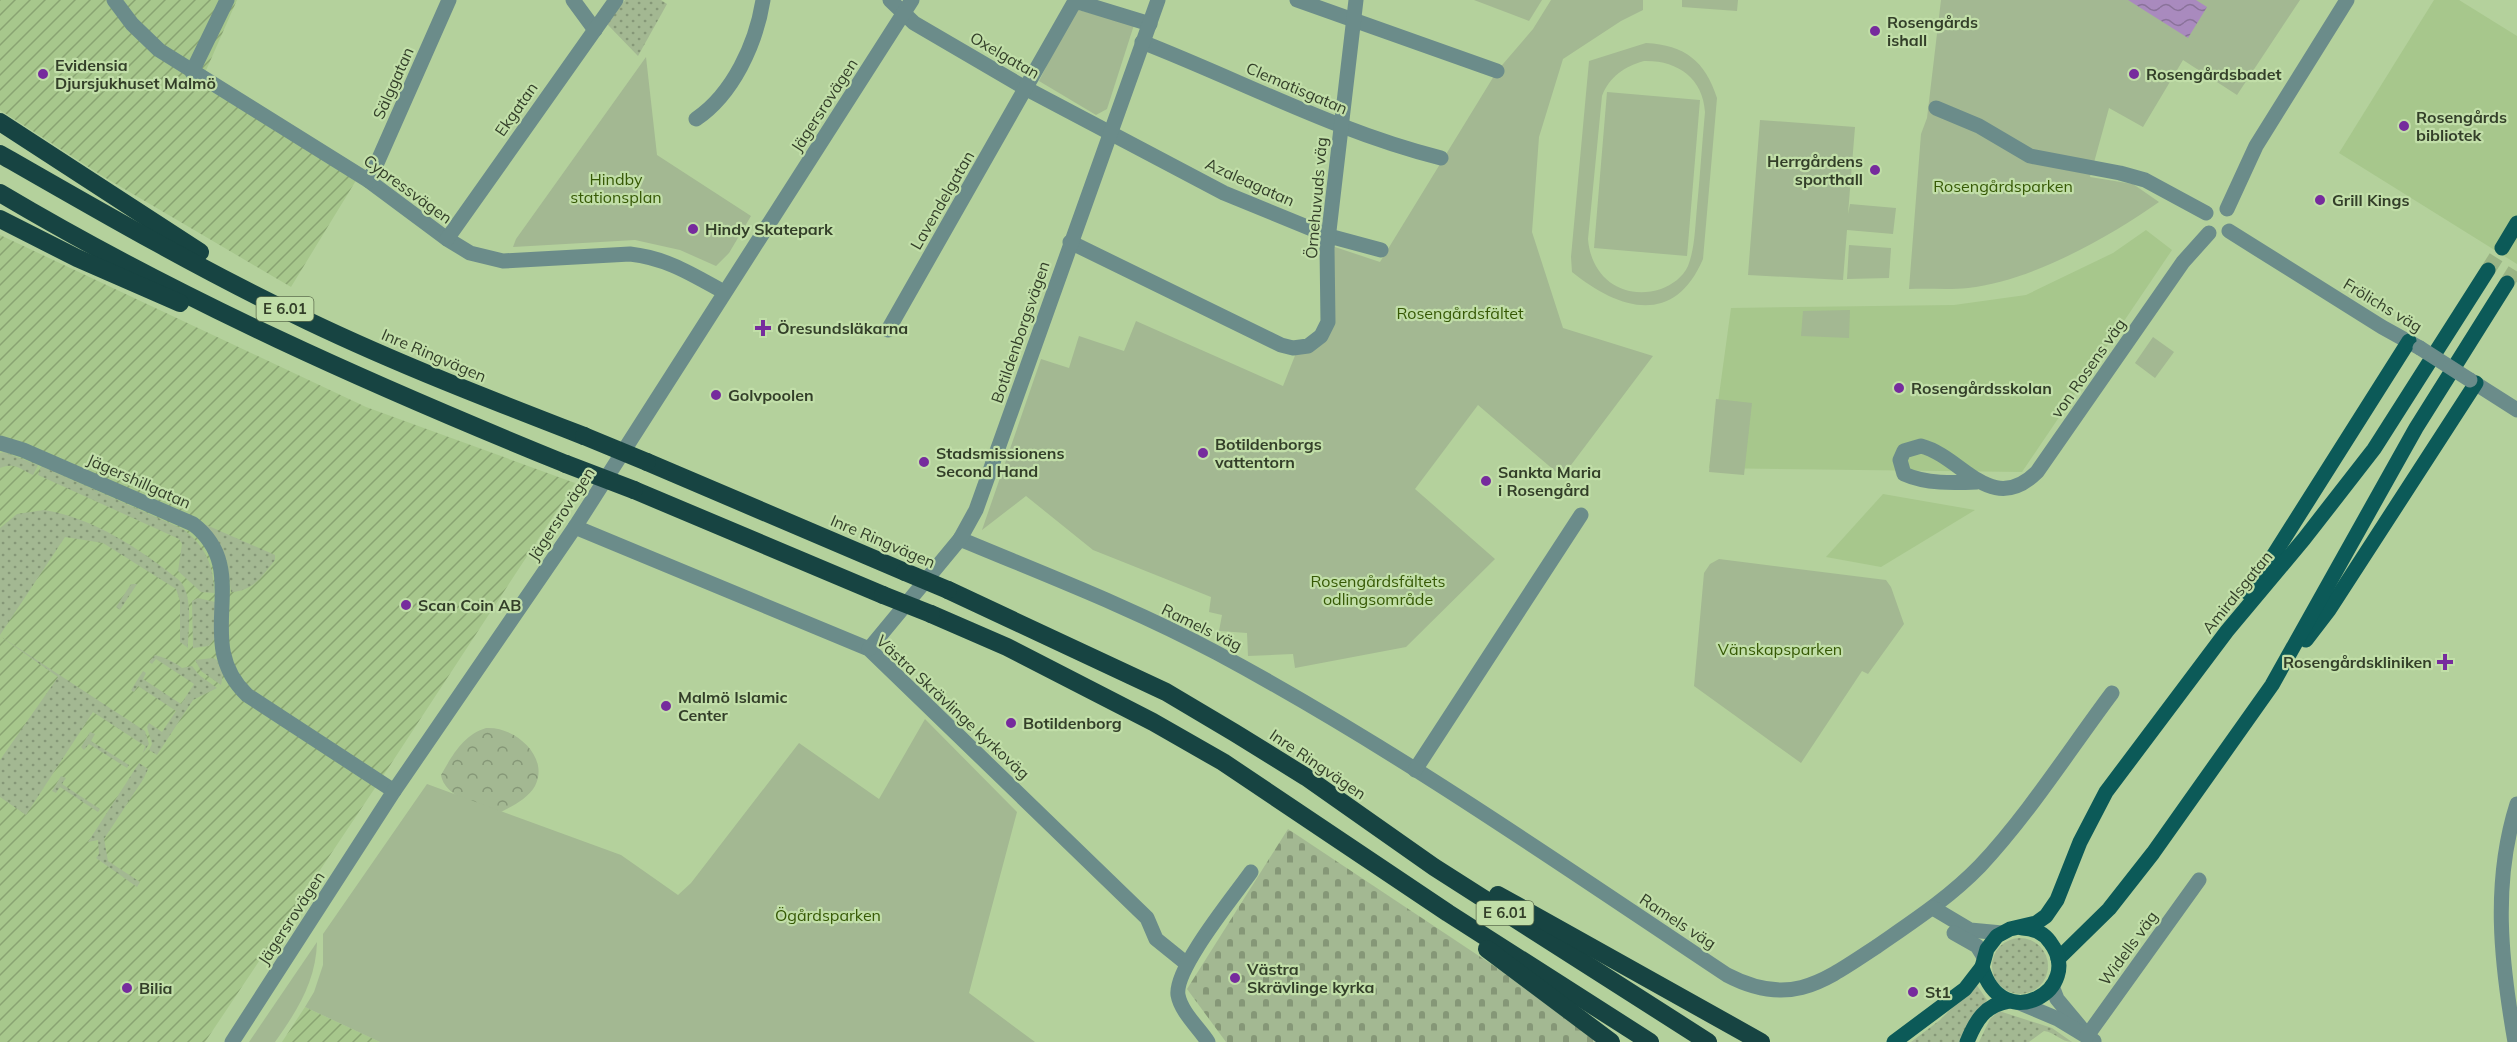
<svg xmlns="http://www.w3.org/2000/svg" width="2517" height="1042" font-family="Mulish,sans-serif">
	<style>
		.built { fill: #a7c78c }
		.industrial { fill: url(#industrial-furrows) }
		.grass { fill: url(#grass-dots) }
		.forest { fill: url(#forest-crowns) }
		.cemetery { fill: url(#cemetery-stones) }
		.green { fill: #a3b892; fill-rule: evenodd }
		.water { fill: url(#water-waves) }
		.lines { fill: none; stroke-linecap: round; stroke-linejoin: round }
		.major-tunnel { stroke: #9ab485; stroke-width: 15; stroke-dasharray: 15 8; stroke-linecap: butt }
		.minor { stroke: #6b8c8a; stroke-width: 15 }
		.major { stroke: #0c5a58; stroke-width: 15 }
		.highway { stroke: #174442; stroke-width: 18 }
		.minor-bridge { stroke: #6b8c8a; stroke-width: 15 }
		.highway-bridge { stroke: #174442; stroke-width: 18 }
		.poi-dot { fill: #762b9d; stroke: #c1dea8; stroke-width: 2 }
		.labels { text-anchor: middle; stroke-width: 4.5; stroke-linejoin: round; paint-order: stroke }
		.shield { fill: #c1dea8; stroke: #5e6f4f; stroke-width: 1.5 }
		.shield-label { font-size: 15px; font-weight: bold; fill: #333f29 }
		.poi-label { font-size: 16px; font-weight: bold; fill: #333f29; stroke: #c1dea8; text-anchor: start }
		.street-label { font-size: 16px; fill: #333f29; stroke: #c1dea8 }
		.park-label { font-size: 16px; fill: #365905; stroke: #c1dea8 }
	</style>
	<defs>
		<pattern id="industrial-furrows" width="10" height="10" patternUnits="userSpaceOnUse" patternTransform="scale(1.5)"><rect width="10" height="10" fill="#a7c78c"/><path d="M-1 1l2-2M0 10L10 0M9 11l2-2" fill="none" stroke="#89a372"/></pattern>
		<pattern id="grass-dots" width="8" height="8" patternUnits="userSpaceOnUse" patternTransform="scale(1.5)"><rect width="8" height="8" fill="#a3b892"/><path d="M2 2h.1M6 6h.1" fill="none" stroke="#859777" stroke-width="1.8" stroke-linecap="round"/></pattern>
		<pattern id="forest-crowns" width="20" height="18" patternUnits="userSpaceOnUse" patternTransform="scale(1.5)"><rect width="20" height="18" fill="#a3b892"/><path d="M2 6a3 3 0 1 1 6 0M12 15a3 3 0 1 1 6 0" fill="none" stroke="#859777"/></pattern>
		<pattern id="cemetery-stones" width="16" height="16" patternUnits="userSpaceOnUse" patternTransform="scale(1.5)"><rect width="16" height="16" fill="#a3b892"/><path d="M2 7V4a2 2 0 0 1 4 0v3zM10 15v-3a2 2 0 0 1 4 0v3z" fill="#859777"/></pattern>
		<pattern id="water-waves" width="16" height="10" patternUnits="userSpaceOnUse" patternTransform="scale(1.5)"><rect width="16" height="10" fill="#a98abe"/><path d="M0 5q4-4 8 0t8 0" fill="none" stroke="#8a729a"/></pattern>
	</defs>
	<rect width="100%" height="100%" fill="#b4d19c"/>
	<g class="built">
		<polygon points="2434,0 2459,0 2517,36 2517,264 2339,153"/>
		<polygon points="2146,230 2172,250 2022,472 1709,468 1731,308 1954,305 2026,295 2113,253"/>
		<polygon points="1883,494 1975,510 1881,567 1826,557"/>
	</g>
	<g class="industrial">
		<polygon points="0,0 237,0 204,75 363,169 291,287 104,177 0,110"/>
		<polygon points="0,235 366,407 575,483 383,776 205,1042 0,1042"/>
		<polygon points="305,1007 378,1041 380,1042 282,1042"/>
	</g>
	<g class="grass">
		<polygon points="625,0 661,0 667,4 638,56 607,24"/>
		<path d="M4,452L38,465L33,475C20,469 15,462 0,468V453Z"/>
		<path d="M41,466L183,529C205,546 214,565 214,593L201,592L178,571L182,544L179,539L38,475Z"/>
		<path d="M44,510C94,518 140,549 179,580C194,595 188,629 188,648L180,642V601L176,589L103,543L65,537L0,635V528L17,514Z"/>
		<path d="M204,524L275,555V560C262,576 254,591 231,592L227,562Z"/>
		<polygon points="131,584 137,584 120,610 116,607"/>
		<polygon points="198,598 215,602 215,638 209,646 193,648 192,601"/>
		<polygon points="0,636 145,731 149,744 143,753 145,746 93,712 26,815 0,797 0,760 58,677"/>
		<path d="M155,655C163,657 175,662 182,668L192,666L199,675L217,688L193,700L157,755L149,750L152,744L147,727L149,723L162,732L176,711L138,686L134,692L131,690L143,671L146,673L143,679L181,704L194,684L156,659L152,664L149,662Z"/>
		<polygon points="213,658 217,660 223,674 221,685 201,671 195,660"/>
		<polygon points="90,732 95,734 91,741 129,765 127,768 89,744 84,750 81,747"/>
		<polygon points="139,763 148,769 144,778 104,839 108,861 140,882 137,887 96,858 99,854 98,840 88,842"/>
		<polygon points="61,776 66,778 62,784 100,809 98,812 60,787 56,793 52,791"/>
		<circle cx="2020" cy="966" r="28"/>
		<polygon points="1976,984 1987,1000 1975,1016 1963,1042 1911,1042 1940,1020"/>
		<path d="M1999,1011L2052,1028L2072,1042C2061,1042 2055,1032 2044,1031L2029,1042H1979L1990,1019Z"/>
	</g>
	<path class="forest" d="M486,728C515,726 550,757 535,786C527,800 510,807 497,814C479,807 444,796 441,775C452,756 463,735 486,728Z"/>
	<polygon class="cemetery" points="1288,829 1539,996 1598,1042 1226,1042 1187,989"/>
	<g class="green">
		<polygon points="1474,0 1542,0 1529,21"/>
		<polygon points="1551,0 1643,0 1643,10 1621,21 1563,59 1539,137 1532,232 1563,328 1653,356 1562,477 1478,405 1415,489 1495,559 1406,647 1295,668 1293,654 1248,656 1247,633 1219,631 1222,615 1209,612 1211,597 1093,550 1026,496 982,530 1041,359 1069,368 1079,336 1124,351 1136,321 1283,386 1296,353 1321,344 1332,246 1380,262 1497,71 1533,29"/>
		<polygon points="1682,0 1738,0 1737,11 1682,7"/>
		<path d="M1941,0H2300L2237,95L2183,60L2143,127L2109,108L2090,177L2133,184L2159,202C2108,238 2031,281 1968,288C1949,290 1928,288 1909,289L1921,134L1927,118Z"/>
		<polygon points="1075,9 1134,25 1107,109 1096,115 1039,81"/>
		<path d="M1646,43C1685,45 1705,61 1717,98L1703,259C1674,327 1619,310 1572,272L1571,257L1589,61ZM1644,61C1677,60 1703,78 1705,112C1702,144 1700,176 1697,207C1695,227 1695,248 1688,266C1683,277 1672,285 1661,289C1623,301 1591,278 1588,239L1602,96C1609,77 1625,66 1644,61Z"/>
		<polygon points="646,57 657,155 751,216 729,253 716,266 680,250 635,240 513,247 516,239"/>
		<polygon points="1607,92 1700,100 1687,256 1594,248"/>
		<polygon points="1760,120 1855,127 1848,214 1850,204 1896,208 1893,234 1847,230 1843,280 1748,275"/>
		<polygon points="1849,245 1891,248 1889,278 1847,279"/>
		<polygon points="1850,310 1849,338 1801,336 1803,311"/>
		<polygon points="2153,337 2174,352 2155,378 2135,363"/>
		<polygon points="1716,399 1752,403 1744,475 1709,472"/>
		<polygon points="1719,559 1886,580 1891,587 1904,624 1868,674 1862,671 1801,763 1694,686 1704,573 1710,564"/>
		<polygon points="925,719 1017,812 969,993 1035,1042 380,1042 305,1007 314,992 323,965 323,934 427,784 621,855 678,895 691,883 799,743 879,799"/>
		<path d="M317,942C316,981 297,1011 275,1042H249Z"/>
	</g>
	<polygon class="water" points="2128,0 2196,0 2207,7 2188,38"/>
	<g class="lines">
		<g class="major-tunnel">
			<polyline points="2488,270 2502,248"/>
			<polyline points="2507,283 2517,267"/>
		</g>
		<g class="minor">
			<path d="M114,0L132,24L159,50L369,181L447,239L470,253L503,261L630,254C667,258 693,275 724,292"/>
			<polyline points="573,0 595,30"/>
			<polyline points="890,0 914,23 1027,89 1224,193 1329,236 1381,250"/>
			<polyline points="1297,0 1497,71"/>
			<path d="M1142,42C1242,81 1337,132 1441,158"/>
			<polyline points="192,72 227,0"/>
			<polyline points="1936,108 1979,126 2030,156 2120,173 2145,180 2206,213"/>
			<path d="M696,119C733,94 756,44 763,0"/>
			<polyline points="369,181 449,0"/>
			<polyline points="2227,209 2256,146 2347,0"/>
			<polyline points="2229,231 2382,327 2420,348"/>
			<polyline points="447,239 616,0"/>
			<polyline points="1070,242 1281,345 1293,348 1308,346 1321,336 1328,322 1327,248 1356,0"/>
			<polyline points="888,330 1075,1 1150,24"/>
			<polyline points="2470,380 2517,410"/>
			<path d="M0,443L23,450L193,524C255,572 190,641 247,695L394,791"/>
			<path d="M1977,482C1954,483 1926,484 1904,474L1900,460L1904,451L1921,446C1963,457 1991,517 2037,472L2183,262L2209,233"/>
			<polyline points="575,527 869,649 1147,918 1156,939 1187,964"/>
			<path d="M960,539C1046,575 1135,609 1217,653C1394,748 1560,864 1727,975C1790,1008 1823,982 1876,947C1912,922 1949,898 1980,866C2028,815 2070,749 2112,693"/>
			<polyline points="869,649 960,539 976,510 1158,0"/>
			<polyline points="1415,770 1581,515"/>
			<polyline points="1933,908 1970,930 2002,933"/>
			<polyline points="1954,933 1977,946 1984,957"/>
			<polyline points="2052,986 2057,999 2082,1029"/>
			<polyline points="2020,1003 2058,1019 2094,1041"/>
			<polyline points="2087,1036 2199,880"/>
			<polyline points="232,1042 394,791 575,527 912,0"/>
			<path d="M1208,1042C1199,1028 1181,1012 1178,995C1174,969 1234,896 1251,872"/>
			<path d="M2515,1042C2501,962 2492,883 2517,804"/>
		</g>
		<g class="major">
			<polyline points="2502,248 2517,223"/>
			<polyline points="2249,594 2409,341"/>
			<polyline points="2306,640 2329,610 2476,383"/>
			<polyline points="2058,959 2109,909 2153,853 2272,685 2416,428 2507,283"/>
			<path d="M1982,967C2002,1037 2086,989 2050,942C2044,933 2033,928 2022,928"/>
			<polyline points="1894,1042 1965,989 1982,967 1987,949 1997,936 2010,929 2036,923 2046,916 2057,900 2080,842 2106,792 2227,631 2304,539 2374,449 2488,270"/>
			<path d="M1967,1042C1976,1020 1985,1005 2009,1001"/>
		</g>
		<g class="highway">
			<polyline points="0,122 200,252"/>
			<path d="M0,154C101,212 203,271 308,321C398,364 491,400 584,436"/>
			<path d="M0,193C180,300 372,385 566,464"/>
			<polyline points="0,219 77,258 180,303"/>
			<polyline points="647,462 905,572"/>
			<polyline points="634,490 883,595"/>
			<polyline points="948,590 1166,692 1235,733 1306,777 1434,867 1708,1042"/>
			<polyline points="931,614 1007,647 1153,722 1223,762 1448,913 1650,1042"/>
			<polyline points="1498,895 1761,1042"/>
			<polyline points="1487,949 1611,1042"/>
		</g>
		<polyline class="minor-bridge" points="2420,348 2470,380"/>
		<g class="highway-bridge">
			<polyline points="584,436 647,462"/>
			<polyline points="566,464 634,490"/>
			<polyline points="905,572 948,590"/>
			<polyline points="883,595 931,614"/>
		</g>
	</g>
	<g class="poi-dot">
		<circle cx="1875" cy="31" r="6"/>
		<circle cx="43" cy="74" r="6"/>
		<circle cx="2134" cy="74" r="6"/>
		<circle cx="2404" cy="126" r="6"/>
		<circle cx="1875" cy="170" r="6"/>
		<circle cx="2320" cy="200" r="6"/>
		<circle cx="693" cy="229" r="6"/>
		<path d="M760 319h6v6h6v6h-6v6h-6v-6h-6v-6h6z"/>
		<circle cx="1899" cy="388" r="6"/>
		<circle cx="716" cy="395" r="6"/>
		<circle cx="1203" cy="453" r="6"/>
		<circle cx="924" cy="462" r="6"/>
		<circle cx="1486" cy="481" r="6"/>
		<circle cx="406" cy="605" r="6"/>
		<path d="M2442 653h6v6h6v6h-6v6h-6v-6h-6v-6h6z"/>
		<circle cx="666" cy="706" r="6"/>
		<circle cx="1011" cy="723" r="6"/>
		<circle cx="1235" cy="978" r="6"/>
		<circle cx="127" cy="988" r="6"/>
		<circle cx="1913" cy="992" r="6"/>
	</g>
	<g class="labels">
		<g class="shield">
			<rect x="256.5" y="297" width="57" height="24" rx="4.5"/>
			<rect x="1476.5" y="901" width="57" height="24" rx="4.5"/>
		</g>
		<g class="shield-label">
			<text x="285" y="314">E 6.01</text>
			<text x="1505" y="918">E 6.01</text>
		</g>
		<g class="poi-label">
			<text x="1887" y="28">Rosengårds<tspan x="1887" dy="18">ishall</tspan></text>
			<text x="55" y="71">Evidensia<tspan x="55" dy="18">Djursjukhuset Malmö</tspan></text>
			<text x="2146" y="80">Rosengårdsbadet</text>
			<text x="2416" y="123">Rosengårds<tspan x="2416" dy="18">bibliotek</tspan></text>
			<text x="1863" y="167" text-anchor="end">Herrgårdens<tspan x="1863" dy="18">sporthall</tspan></text>
			<text x="2332" y="206">Grill Kings</text>
			<text x="705" y="235">Hindy Skatepark</text>
			<text x="777" y="334">Öresundsläkarna</text>
			<text x="1911" y="394">Rosengårdsskolan</text>
			<text x="728" y="401">Golvpoolen</text>
			<text x="1215" y="450">Botildenborgs<tspan x="1215" dy="18">vattentorn</tspan></text>
			<text x="936" y="459">Stadsmissionens<tspan x="936" dy="18">Second Hand</tspan></text>
			<text x="1498" y="478">Sankta Maria<tspan x="1498" dy="18">i Rosengård</tspan></text>
			<text x="418" y="611">Scan Coin AB</text>
			<text x="2432" y="668" text-anchor="end">Rosengårdskliniken</text>
			<text x="678" y="703">Malmö Islamic<tspan x="678" dy="18">Center</tspan></text>
			<text x="1023" y="729">Botildenborg</text>
			<text x="1247" y="975">Västra<tspan x="1247" dy="18">Skrävlinge kyrka</tspan></text>
			<text x="139" y="994">Bilia</text>
			<text x="1925" y="998">St1</text>
		</g>
		<g class="street-label">
			<text transform="translate(1005 55) rotate(30)" y="6">Oxelgatan</text>
			<text transform="translate(393 83) rotate(-66)" y="6">Sälggatan</text>
			<text transform="translate(1297 88) rotate(23)" y="6">Clematisgatan</text>
			<text transform="translate(824 105) rotate(-57)" y="6">Jägersrovägen</text>
			<text transform="translate(516 109) rotate(-55)" y="6">Ekgatan</text>
			<text transform="translate(1250 182) rotate(24)" y="6">Azaleagatan</text>
			<text transform="translate(408 189) rotate(36)" y="6">Cypressvägen</text>
			<text transform="translate(1316 198) rotate(-85)" y="6">Örnehuvuds väg</text>
			<text transform="translate(942 200) rotate(-60)" y="6">Lavendelgatan</text>
			<text transform="translate(2383 305) rotate(31)" y="6">Frölichs väg</text>
			<text transform="translate(1020 332) rotate(-71)" y="6">Botildenborgsvägen</text>
			<text transform="translate(434 355) rotate(23)" y="6">Inre Ringvägen</text>
			<text transform="translate(2088 368) rotate(-55)" y="6">von Rosens väg</text>
			<text transform="translate(139 481) rotate(24)" y="6">Jägershillgatan</text>
			<text transform="translate(561 514) rotate(-57)" y="6">Jägersrovägen</text>
			<text transform="translate(883 541) rotate(23)" y="6">Inre Ringvägen</text>
			<text transform="translate(2237 592) rotate(-51)" y="6">Amiralsgatan</text>
			<text transform="translate(1202 627) rotate(26)" y="6">Ramels väg</text>
			<text transform="translate(953 707) rotate(43)" y="6">Västra Skrävlinge kyrkoväg</text>
			<text transform="translate(1318 764) rotate(34)" y="6">Inre Ringvägen</text>
			<text transform="translate(291 918) rotate(-57)" y="6">Jägersrovägen</text>
			<text transform="translate(1678 921) rotate(33)" y="6">Ramels väg</text>
			<text transform="translate(2128 948) rotate(-54)" y="6">Widells väg</text>
		</g>
		<g class="park-label">
			<text x="616" y="185">Hindby<tspan x="616" dy="18">stationsplan</tspan></text>
			<text x="2003" y="192">Rosengårdsparken</text>
			<text x="1460" y="319">Rosengårdsfältet</text>
			<text x="1378" y="587">Rosengårdsfältets<tspan x="1378" dy="18">odlingsområde</tspan></text>
			<text x="1780" y="655">Vänskapsparken</text>
			<text x="828" y="921">Ögårdsparken</text>
		</g>
	</g>
</svg>
